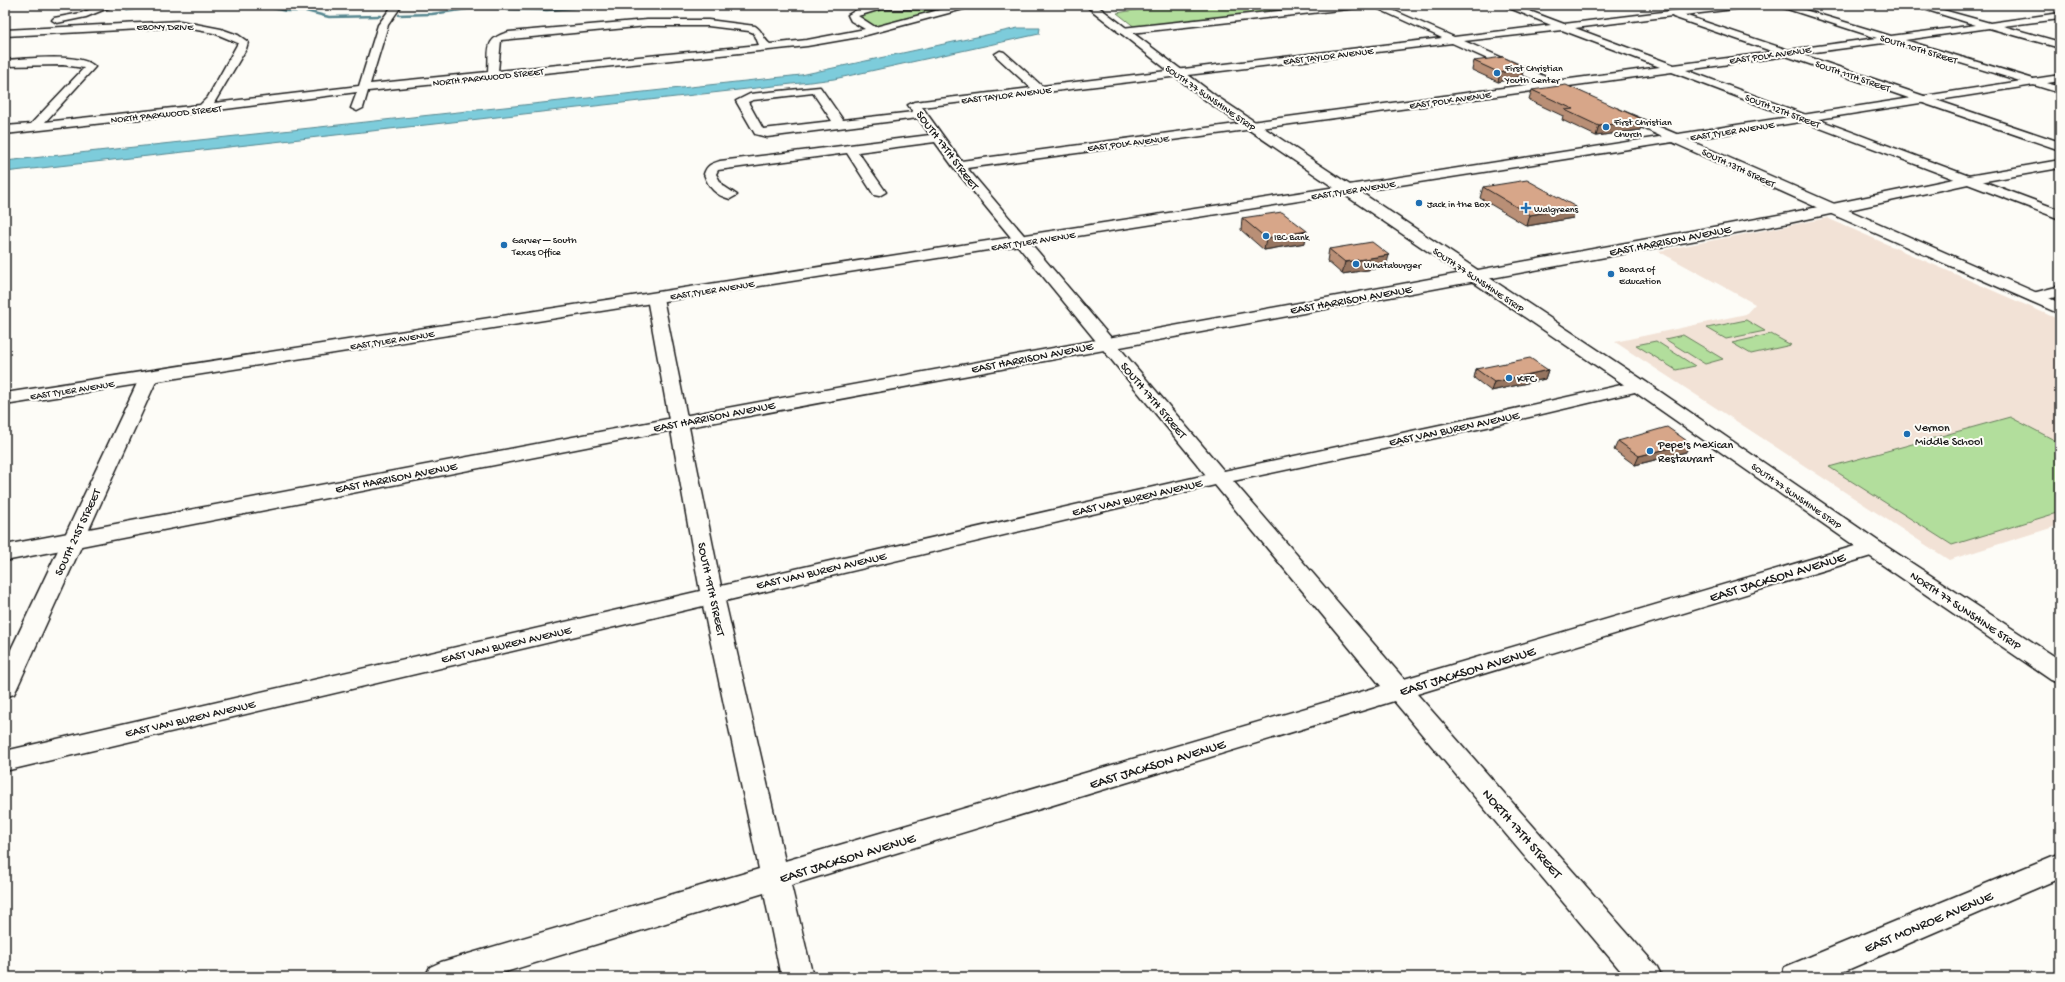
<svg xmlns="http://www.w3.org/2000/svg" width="2065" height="982" font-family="'Gochi Hand',sans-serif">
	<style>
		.built { fill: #f2e2d6 }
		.green { fill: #b2de9c; stroke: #677d5c }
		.water { fill: #7dccdb; stroke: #56868f }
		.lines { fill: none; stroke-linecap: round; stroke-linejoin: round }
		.stream { stroke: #56868f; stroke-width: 2.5 }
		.minor-casing { stroke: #1c1c1c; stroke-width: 3 }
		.tertiary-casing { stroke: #1c1c1c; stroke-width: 3 }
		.secondary-casing { stroke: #1c1c1c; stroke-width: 3 }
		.primary-casing { stroke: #1c1c1c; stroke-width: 3 }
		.minor { fill: #fdfcf7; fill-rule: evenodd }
		.tertiary { fill: #fdfcf7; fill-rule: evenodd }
		.secondary { fill: #fdfcf7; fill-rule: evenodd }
		.primary { fill: #fdfcf7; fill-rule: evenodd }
		.wall { fill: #b98f76; stroke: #1c1c1c }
		.shaded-wall { fill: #967460; stroke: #1c1c1c }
		.building { fill: #d7a689; stroke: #1c1c1c }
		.poi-dot { fill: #1f6fb2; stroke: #fdfcf7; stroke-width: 1.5 }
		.labels { text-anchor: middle; stroke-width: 4; stroke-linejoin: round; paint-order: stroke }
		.far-street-label { font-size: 10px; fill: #1c1c1c; stroke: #fdfcf7 }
		.far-poi-label { font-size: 10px; fill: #1c1c1c; stroke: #fdfcf7; text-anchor: start }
		.street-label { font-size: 12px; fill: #1c1c1c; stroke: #fdfcf7 }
		.poi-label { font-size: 12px; fill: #1c1c1c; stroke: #fdfcf7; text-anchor: start }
		.near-street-label { font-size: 14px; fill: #1c1c1c; stroke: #fdfcf7 }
	</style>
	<rect width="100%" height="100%" fill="#fdfcf7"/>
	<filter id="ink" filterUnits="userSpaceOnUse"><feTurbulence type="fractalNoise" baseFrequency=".025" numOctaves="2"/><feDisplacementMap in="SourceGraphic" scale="8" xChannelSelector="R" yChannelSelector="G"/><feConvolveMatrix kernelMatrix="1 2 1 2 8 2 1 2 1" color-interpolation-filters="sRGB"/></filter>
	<g filter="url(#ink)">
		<polygon class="built" points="1827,218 2060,320 2060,525 1949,560 1615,342 1746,314 1755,304 1658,251"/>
		<g class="green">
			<polygon points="1164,5 1320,5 1325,7 1136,28 1117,13"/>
			<path d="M942,7L947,8L879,26L873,27L858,16C877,3 919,7 942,7Z"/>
			<polygon points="1746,320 1765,331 1726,339 1707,328"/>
			<polygon points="1771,334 1791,345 1751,354 1732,343"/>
			<polygon points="1683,335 1723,359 1705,364 1665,339"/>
			<polygon points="1656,341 1695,366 1676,370 1636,345"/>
			<polygon points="2010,417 2060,443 2060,512 1952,545 1829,467"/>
		</g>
		<polygon class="water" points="1018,28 1040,28 1039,34 834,79 810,82 5,172 5,161 801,75"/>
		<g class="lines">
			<g class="stream">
				<polyline points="55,5 72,8"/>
				<polyline points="190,5 195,5"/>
				<polyline points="260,5 286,11 306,11 329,17 380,16"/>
				<polyline points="127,10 164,5"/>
				<polyline points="399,15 432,14 474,8 547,10 609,5"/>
			</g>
			<defs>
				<g id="minor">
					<polygon points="103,5 115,5 86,17 57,23 52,20 54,18 81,13"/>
					<path d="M393,5H402L388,25L370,84L488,72C490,49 483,39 509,32L647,20H708L755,26C763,31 763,39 770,44L807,40L865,29L851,21L848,15L858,9L873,5L938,6L934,9H881L858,16L875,27L958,5H972L971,7L859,37L807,46L368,91L363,108L357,111L351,108L357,92L202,112L5,134V126L31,124L84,68L63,65L5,66V60C24,59 83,52 95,67L45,122L200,105L208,97L238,43L214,33L180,27L5,36V30L180,21L221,29L238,35L248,42L246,49L214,103L359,86L378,25ZM647,26H708L749,31L754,33L759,45L498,71L501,40Z"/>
					<polygon points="1333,5 1361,5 1357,8 1122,34 1117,31 1122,28"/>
					<path d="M1370,5H1381L1454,37L1551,25L1502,5H1514L1564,24L1720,5H1746L1742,8L1684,15L1788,50L1877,38L1775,5H1788L1891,36L1976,25L1911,5H1925L1990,23L2060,13V19L2003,26L2060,42V48L1989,28L1905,40L2060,87V93L1891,42L1800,54L2060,142V150L1786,56L1686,70L2060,210V219L1672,72L967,168L1224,471L1487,415L1639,381L1645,382L1648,386L1645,390L1639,391L1487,427L1233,481L1404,679L1865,543L1873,541L1881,543L1884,548L1881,553L1417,694L1657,967L1662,977H1626L1394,701L791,885L813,977H781L764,893L489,977H425L430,967L441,962L759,869L703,606L5,771V751L700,591L647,298L649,295H661L663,298L721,586L1206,475L954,168L935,142L858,152L886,192L879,196L874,195L847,153L718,170L716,174L722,185L737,195L730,199C715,195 709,188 704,174C707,165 711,164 720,161L930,135L918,118L767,137L755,134L736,101L750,94L820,87L843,120L913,112L908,105L914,102L1031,88L996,56L995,54L1000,51L1004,52L1042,86L1442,38ZM1672,16L1673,17L1774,52L1674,65L1575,28ZM1562,30L1660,67L1555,81L1464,41ZM1452,43L1541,83L961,161L922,107ZM813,93L832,121L763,129L748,102L753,100ZM1215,485L1381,686L785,861L725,601Z"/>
					<polygon points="1617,109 1681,136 1683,139 1681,142 1673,142 1613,114 1611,112"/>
					<polygon points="2060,286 2060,296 2034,302 2029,300 2026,297 2029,294"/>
					<polygon points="149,372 155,373 158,377 17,688 14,694 5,697 5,662 140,377 143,373"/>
					<polygon points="2060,853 2060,878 1831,977 1780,977 1785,967"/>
				</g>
				<polygon id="tertiary" points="1677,135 2060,303 2060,314 1827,212 1672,142 1670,139 1672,136"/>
				<g id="secondary">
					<polygon points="2060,75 2060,81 5,405 5,393"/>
					<polygon points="2060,160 2060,168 1968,184 1789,223 678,429 5,561 5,545 678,417 1789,213 1968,176"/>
				</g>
				<polygon id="primary" points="1085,5 1096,5 1216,96 1646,382 1881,543 2060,660 2060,683 2051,680 1865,553 1632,390 1208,102"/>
			</defs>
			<use href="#minor" class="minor-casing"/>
			<use href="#tertiary" class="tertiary-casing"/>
			<use href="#secondary" class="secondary-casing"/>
			<use href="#primary" class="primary-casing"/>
			<use href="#minor" class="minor"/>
			<use href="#tertiary" class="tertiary"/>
			<use href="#secondary" class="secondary"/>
			<use href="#primary" class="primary"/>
		</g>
		<g class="wall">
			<polygon points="1474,61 1522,76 1498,82 1472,70"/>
			<polygon points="1532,90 1640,130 1596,136 1562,120 1563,116 1529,100"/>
			<polygon points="1483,187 1576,207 1573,218 1527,226 1480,198"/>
			<polygon points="1242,218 1305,243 1264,250 1241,230"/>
			<polygon points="1329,249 1386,267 1342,274 1327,261"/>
			<polygon points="1476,369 1548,370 1545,379 1491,391 1474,378"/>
			<polygon points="1618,441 1686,452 1635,465 1614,450"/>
		</g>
		<g class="shaded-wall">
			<polygon points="1524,67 1522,76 1498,82 1500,73"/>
			<polygon points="1644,120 1640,130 1596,136 1599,126"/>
			<polygon points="1576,207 1573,218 1527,226 1530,215"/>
			<polygon points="1307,231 1305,243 1264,250 1266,238"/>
			<polygon points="1389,255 1386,267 1342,274 1345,262"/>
			<polygon points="1548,370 1545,379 1491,391 1494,382"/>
			<polygon points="1690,443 1686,452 1635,465 1639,456"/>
		</g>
		<g class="building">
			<polygon points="1503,57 1524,67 1500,73 1474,61"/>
			<polygon points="1566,85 1644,120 1599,126 1565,110 1573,109 1532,90"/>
			<polygon points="1527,180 1576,207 1530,215 1483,187"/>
			<polygon points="1282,212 1307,231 1266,238 1242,218"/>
			<polygon points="1372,242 1389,255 1345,262 1329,249"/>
			<polygon points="1530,358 1548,370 1494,382 1476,369"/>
			<polygon points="1667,427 1690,443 1639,456 1618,441"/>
		</g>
	</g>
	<g class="poi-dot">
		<circle cx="1497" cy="73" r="4"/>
		<circle cx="1606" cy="127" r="4"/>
		<circle cx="1419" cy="203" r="4"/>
		<path d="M1524 202h4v4h4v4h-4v4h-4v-4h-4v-4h4z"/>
		<circle cx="1266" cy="236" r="4"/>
		<circle cx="504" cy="245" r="4"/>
		<circle cx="1356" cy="264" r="4"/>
		<circle cx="1611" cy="274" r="4"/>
		<circle cx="1509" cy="378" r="4"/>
		<circle cx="1907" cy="434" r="4"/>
		<circle cx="1650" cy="451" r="4"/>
	</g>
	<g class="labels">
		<g class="far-street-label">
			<text x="165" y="30">EBONY DRIVE</text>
			<text transform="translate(1919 48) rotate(17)" y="4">SOUTH 10TH STREET</text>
			<text transform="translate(1770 54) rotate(-8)" y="4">EAST POLK AVENUE</text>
			<text transform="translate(1328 55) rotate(-7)" y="4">EAST TAYLOR AVENUE</text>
			<text transform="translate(1853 75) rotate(19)" y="4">SOUTH 11TH STREET</text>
			<text transform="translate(488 76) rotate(-6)" y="4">NORTH PARKWOOD STREET</text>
			<text transform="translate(1006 94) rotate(-7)" y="4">EAST TAYLOR AVENUE</text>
			<text transform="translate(1211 97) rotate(35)" y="4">SOUTH 77 SUNSHINE STRIP</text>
			<text transform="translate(1450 99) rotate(-8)" y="4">EAST POLK AVENUE</text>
			<text transform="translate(1783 110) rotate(21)" y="4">SOUTH 12TH STREET</text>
			<text transform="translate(166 113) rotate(-6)" y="4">NORTH PARKWOOD STREET</text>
			<text transform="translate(1732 130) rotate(-9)" y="4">EAST TYLER AVENUE</text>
			<text transform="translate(1128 142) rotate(-7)" y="4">EAST POLK AVENUE</text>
			<text transform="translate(1739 167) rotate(25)" y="4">SOUTH 13TH STREET</text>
			<text transform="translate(1353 189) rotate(-9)" y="4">EAST TYLER AVENUE</text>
			<text transform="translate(1033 240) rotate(-9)" y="4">EAST TYLER AVENUE</text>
			<text transform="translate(1479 279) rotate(34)" y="4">SOUTH 77 SUNSHINE STRIP</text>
			<text transform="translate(712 289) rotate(-9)" y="4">EAST TYLER AVENUE</text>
			<text transform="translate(392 339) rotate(-9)" y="4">EAST TYLER AVENUE</text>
			<text transform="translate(72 389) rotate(-9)" y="4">EAST TYLER AVENUE</text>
			<text transform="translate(1797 495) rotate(35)" y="4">SOUTH 77 SUNSHINE STRIP</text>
		</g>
		<g class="far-poi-label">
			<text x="1505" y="71">First Christian<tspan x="1505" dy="12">Youth Center</tspan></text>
			<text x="1614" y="125">First Christian<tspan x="1614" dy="12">Church</tspan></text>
			<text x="1427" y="207">Jack in the Box</text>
			<text x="1534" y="212">Walgreens</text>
			<text x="1274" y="240">IBC Bank</text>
			<text x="512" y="243">Garver — South<tspan x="512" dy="12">Texas Office</tspan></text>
			<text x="1364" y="268">Whataburger</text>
			<text x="1619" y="272">Board of<tspan x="1619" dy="12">Education</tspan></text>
		</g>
		<g class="street-label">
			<text transform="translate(948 150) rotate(53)" y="4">SOUTH 17TH STREET</text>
			<text transform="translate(1670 240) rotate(-11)" y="4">EAST HARRISON AVENUE</text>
			<text transform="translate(1351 299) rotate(-10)" y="4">EAST HARRISON AVENUE</text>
			<text transform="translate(1032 357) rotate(-11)" y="4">EAST HARRISON AVENUE</text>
			<text transform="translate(1154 400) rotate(50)" y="4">SOUTH 17TH STREET</text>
			<text transform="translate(714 416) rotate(-11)" y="4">EAST HARRISON AVENUE</text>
			<text transform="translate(1454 428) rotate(-12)" y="4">EAST VAN BUREN AVENUE</text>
			<text transform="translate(396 477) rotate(-11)" y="4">EAST HARRISON AVENUE</text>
			<text transform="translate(1137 497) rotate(-13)" y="4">EAST VAN BUREN AVENUE</text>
			<text transform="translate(77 532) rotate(-65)" y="4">SOUTH 21ST STREET</text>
			<text transform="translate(821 570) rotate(-13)" y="4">EAST VAN BUREN AVENUE</text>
			<text transform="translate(712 589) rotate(78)" y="4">SOUTH 19TH STREET</text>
			<text transform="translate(1966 610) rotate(34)" y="4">NORTH 77 SUNSHINE STRIP</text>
			<text transform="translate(506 644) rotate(-13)" y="4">EAST VAN BUREN AVENUE</text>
			<text transform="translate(190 718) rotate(-13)" y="4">EAST VAN BUREN AVENUE</text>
		</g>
		<g class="poi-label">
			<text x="1517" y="382">KFC</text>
			<text x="1915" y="431">Vernon<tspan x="1915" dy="14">Middle School</tspan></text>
			<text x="1658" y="448">Pepe's Mexican<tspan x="1658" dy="14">Restaurant</tspan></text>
		</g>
		<g class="near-street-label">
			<text transform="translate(1777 576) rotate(-17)" y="5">EAST JACKSON AVENUE</text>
			<text transform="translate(1467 670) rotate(-17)" y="5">EAST JACKSON AVENUE</text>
			<text transform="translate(1157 763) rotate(-17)" y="5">EAST JACKSON AVENUE</text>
			<text transform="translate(1523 833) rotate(49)" y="5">NORTH 17TH STREET</text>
			<text transform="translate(847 857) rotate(-17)" y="5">EAST JACKSON AVENUE</text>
			<text transform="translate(1928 921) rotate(-23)" y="5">EAST MONROE AVENUE</text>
		</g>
	</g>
	<rect width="2065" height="982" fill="none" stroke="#fdfcf7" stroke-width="20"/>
	<rect x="10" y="10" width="2045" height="962" fill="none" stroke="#1c1c1c" stroke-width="1.5" filter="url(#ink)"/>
</svg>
